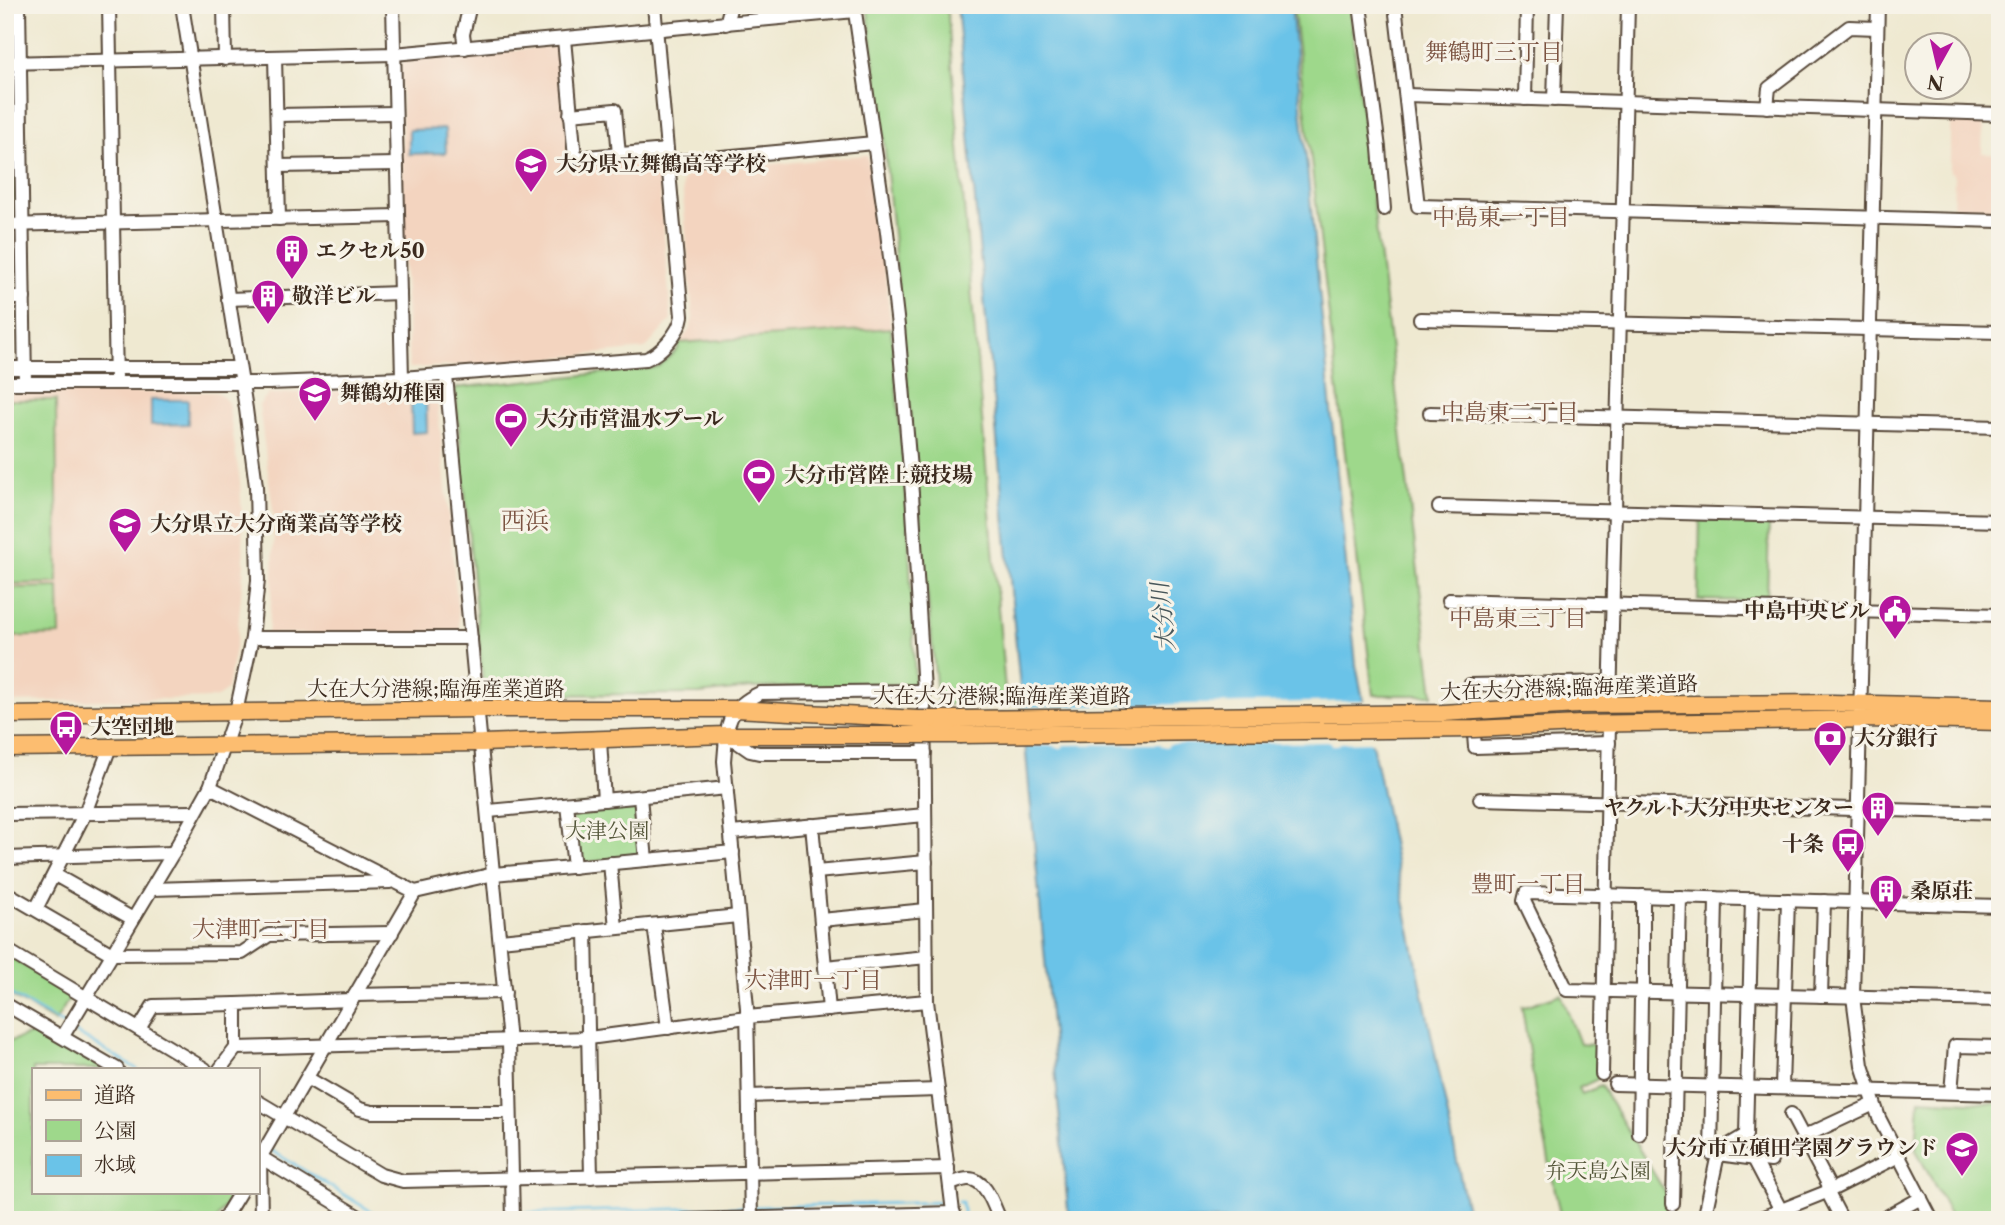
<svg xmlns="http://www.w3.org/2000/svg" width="2005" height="1225" font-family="'Libre Caslon Text','Noto Serif JP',serif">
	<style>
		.built { fill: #f3d4bf }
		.green { fill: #9ed88b; stroke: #6c8154; stroke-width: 2 }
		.water { fill: #6ac3e8; stroke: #527683; stroke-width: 2 }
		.pier { fill: #efe9d1 }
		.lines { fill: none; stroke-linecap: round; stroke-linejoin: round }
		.stream { stroke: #6ac3e8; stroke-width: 2.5 }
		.minor-casing { stroke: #564739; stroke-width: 16 }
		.major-casing { stroke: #564739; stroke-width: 19 }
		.minor { stroke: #fff; stroke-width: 12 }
		.major { stroke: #fcbd6f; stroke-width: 16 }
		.major-bridge-casing { stroke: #564739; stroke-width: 19; stroke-linecap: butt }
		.major-bridge { stroke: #fcbd6f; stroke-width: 16 }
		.labels { text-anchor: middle; stroke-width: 6; stroke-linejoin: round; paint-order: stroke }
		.poi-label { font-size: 21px; font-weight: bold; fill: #3b2a1e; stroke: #f7f3e8; text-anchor: start }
		.street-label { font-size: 21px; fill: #3b2a1e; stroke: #f7f3e8 }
		.park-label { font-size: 21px; fill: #545639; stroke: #f7f3e8 }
		.neighbourhood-label { font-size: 23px; fill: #7b5341; stroke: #f7f3e8 }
		.water-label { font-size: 23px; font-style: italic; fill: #49585b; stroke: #f7f3e8 }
		.quarter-label { font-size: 24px; fill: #7b5341; stroke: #f7f3e8 }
	</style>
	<rect width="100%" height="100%" fill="#f7f3e8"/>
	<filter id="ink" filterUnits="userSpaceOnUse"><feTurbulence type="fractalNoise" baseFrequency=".0143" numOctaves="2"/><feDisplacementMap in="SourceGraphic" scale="14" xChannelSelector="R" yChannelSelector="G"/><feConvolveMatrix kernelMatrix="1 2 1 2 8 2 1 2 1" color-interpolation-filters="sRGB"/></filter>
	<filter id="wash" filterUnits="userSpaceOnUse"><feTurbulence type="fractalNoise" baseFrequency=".00686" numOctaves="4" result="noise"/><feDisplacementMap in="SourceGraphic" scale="28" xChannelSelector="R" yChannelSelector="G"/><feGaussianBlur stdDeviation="1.57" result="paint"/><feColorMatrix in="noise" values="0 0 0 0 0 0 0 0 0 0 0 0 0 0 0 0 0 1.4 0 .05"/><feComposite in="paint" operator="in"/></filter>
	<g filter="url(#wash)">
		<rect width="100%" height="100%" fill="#efe9d1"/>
		<g class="built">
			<polygon points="558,46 562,49 572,162 657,154 671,320 645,349 490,364 409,368 403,226 401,65 403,60"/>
			<polygon points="1950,118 1983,120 1982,153 2000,154 2000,215 1953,214 1954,173 1950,172"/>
			<polygon points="867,155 878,211 891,328 679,343 690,329 693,319 682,182 691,172"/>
			<polygon points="436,388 460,632 268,634 273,581 274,518 259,405 268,394"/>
			<polygon points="5,392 217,392 228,402 240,482 244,563 237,638 227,690 216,698 5,702"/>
		</g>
		<g class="green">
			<polygon points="867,5 947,5 1006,702 938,705 883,130"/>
			<polygon points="1293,5 1349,5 1433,695 1373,695"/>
			<polygon points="5,69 14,71 17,214 14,218 5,218"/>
			<polygon points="891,328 908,518 915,684 751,688 699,694 484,695 455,388 653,368 659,366 678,349 679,343"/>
			<polygon points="5,400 56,400 58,583 5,584"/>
			<polygon points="1700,519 1769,521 1767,601 1698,600"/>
			<polygon points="59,587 60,635 5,637 5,588"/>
			<polygon points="636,803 641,854 638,857 580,863 576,860 572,810 575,806"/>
			<polygon points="5,954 72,994 55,1022 5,992"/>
			<polygon points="1561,994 1580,1044 1597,1045 1598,1079 1579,1088 1582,1094 1601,1086 1665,1192 1676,1220 1561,1220 1535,1091 1522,1007"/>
			<polygon points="43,1030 105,1069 33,1069 33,1192 234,1192 216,1220 5,1220 5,1043"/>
			<polygon points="1919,1099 2000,1104 2000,1220 1953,1220 1916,1150"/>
		</g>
		<g class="water">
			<polygon points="957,5 1291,5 1356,665 1469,1220 1069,1220"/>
			<polygon points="445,129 446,153 409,154 409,130"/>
			<polygon points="411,395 426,395 427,432 412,433"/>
			<polygon points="151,400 188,400 188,424 151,425"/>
		</g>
		<polygon class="pier" points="1366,701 1375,742 1341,743 1338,745 1332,745 1331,742 1235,744 1233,746 1227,746 1225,744 1170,744 1167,747 1161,747 1160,744 1064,745 1062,748 1056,748 1055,746 1022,746 1018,707"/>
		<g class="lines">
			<g class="stream">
				<polyline points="1999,911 1998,989 2000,992"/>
				<polyline points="5,991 66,1026"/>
				<polyline points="71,1030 137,1069"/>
				<polyline points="269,1149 374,1213 386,1216 510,1213"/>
				<polyline points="958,1202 962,1202 964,1220"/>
				<polyline points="755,1207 947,1202"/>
				<polyline points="517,1213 748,1207"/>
			</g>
		</g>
	</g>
	<g filter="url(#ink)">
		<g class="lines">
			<defs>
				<g id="minor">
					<polyline points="19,5 25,383"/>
					<polyline points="109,5 116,383"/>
					<polyline points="224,5 225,59"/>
					<polyline points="393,5 402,378"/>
					<polyline points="854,5 887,232 898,326 912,494 924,691 927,1001 954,1220"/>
					<polyline points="1360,5 1379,148 1384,209"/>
					<polyline points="1395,5 1418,206 2000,221"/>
					<polyline points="1878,5 1853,997 1862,1065 1879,1118 1932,1220"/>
					<polyline points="726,24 731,5"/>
					<polyline points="564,39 575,158 667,150"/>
					<polyline points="465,48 463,34 470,5"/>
					<polyline points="275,57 279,219"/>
					<polyline points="5,63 394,54 855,11"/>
					<polyline points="1406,95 2000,114"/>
					<polyline points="1525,99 1527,5"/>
					<polyline points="1554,100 1557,5"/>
					<polyline points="1767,107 1769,88 1849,27 1877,28"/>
					<polyline points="570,114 615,110 619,155"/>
					<polyline points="277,115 395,113"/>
					<polyline points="668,162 874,143"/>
					<polyline points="278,166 397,164"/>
					<polyline points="5,225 398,216"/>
					<polyline points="5,298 24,298"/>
					<polyline points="228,299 400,293"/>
					<polyline points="1420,319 2000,332"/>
					<polyline points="5,368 239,368"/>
					<polyline points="446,376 509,1042 513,1220"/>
					<path d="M5,383H269L402,378L646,359C660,354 680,332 682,316L654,5"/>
					<polyline points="1430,413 2000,427"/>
					<polyline points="1439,507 2000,521"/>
					<polyline points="1449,600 2000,615"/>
					<polyline points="252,638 471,638"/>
					<polyline points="1610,705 1628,5"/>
					<polyline points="727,735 750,751 759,753 925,753"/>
					<polyline points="600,741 604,800"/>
					<polyline points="1609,743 1475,747 1470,685 1611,682"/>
					<polyline points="210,787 415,892 494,874 733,852"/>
					<polyline points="640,797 646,860"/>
					<polyline points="1480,799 2000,813"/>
					<polyline points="567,804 574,867"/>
					<polyline points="489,811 727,788"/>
					<polyline points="5,814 195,812"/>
					<polyline points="812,825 829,1010"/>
					<polyline points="731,833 925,815"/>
					<polyline points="5,858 173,853"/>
					<polyline points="610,863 616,928"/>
					<polyline points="816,872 926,862"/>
					<polyline points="55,875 133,919"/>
					<polyline points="152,889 390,882"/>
					<polyline points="5,892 112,954 242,953 269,935 392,933"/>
					<polyline points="1752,899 1746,1135 1719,1151 1718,1154 1771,1161"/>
					<polyline points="2000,906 1526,893 1524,901 1567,990 2000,1000"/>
					<polyline points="36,909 85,813 110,747"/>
					<polyline points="821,920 926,910"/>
					<polyline points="654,925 668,1028"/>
					<polyline points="586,931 591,1177"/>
					<polyline points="500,940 738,916"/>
					<polyline points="5,949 205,1069"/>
					<polyline points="825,967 927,957"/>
					<polyline points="355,995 505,992"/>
					<polyline points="1821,996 1824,901"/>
					<polyline points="5,1004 117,1069"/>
					<polyline points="139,1029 153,1006 236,1004"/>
					<polyline points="63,1036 173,853 210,787 236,712 252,638 258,580 256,486 246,409 182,5"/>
					<polyline points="236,1048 589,1038 747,1017 927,1001"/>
					<polyline points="220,1069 236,1048 236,1004 352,1000"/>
					<polyline points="1602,1074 1609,724"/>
					<polyline points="307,1078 360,1109 372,1112 510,1112"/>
					<polyline points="1615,1084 2000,1094"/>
					<polyline points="1782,1087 1788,900"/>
					<polyline points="1951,1092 1955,1046 2000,1047"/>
					<polyline points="749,1096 938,1090"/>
					<polyline points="257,1101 381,1175 403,1181 948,1168"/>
					<polyline points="1791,1114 1828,1184 1829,1195 1842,1220"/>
					<polyline points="1639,1134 1641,999 1643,992 1643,896"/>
					<polyline points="1803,1137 1874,1104"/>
					<polyline points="257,1155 364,1220"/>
					<polyline points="260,1157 261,1220"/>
					<polyline points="1754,1159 1786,1220"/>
					<polyline points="257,1163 415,892"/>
					<path d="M950,1184C955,1183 962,1179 968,1179C986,1178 994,1207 1000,1220"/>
					<polyline points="1673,1204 1680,897"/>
					<polyline points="223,1220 240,1192"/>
					<polyline points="683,1220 954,1213"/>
					<path d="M751,1220L747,1008L724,761C727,727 725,709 760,693L924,691"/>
					<polyline points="1704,1220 1718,1154 1711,1153 1716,898"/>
					<polyline points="1756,1220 1829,1191 1899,1156"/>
					<polyline points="1881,1220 1921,1198"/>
				</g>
				<g id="major">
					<polyline points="1578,705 1832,703 2000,707"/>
					<polyline points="5,715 478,709 735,709 918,719"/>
					<polyline points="931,719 959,719"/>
					<polyline points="1579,724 1877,719 2000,722"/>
					<polyline points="931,735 959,735"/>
					<polyline points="5,748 482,743 726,735 918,735"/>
				</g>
			</defs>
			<use href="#minor" class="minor-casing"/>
			<use href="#major" class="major-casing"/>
			<use href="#minor" class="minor"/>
			<use href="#major" class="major"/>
			<defs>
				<g id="major-bridge">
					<polyline points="918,719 931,719"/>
					<polyline points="959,719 1442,713 1578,705"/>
					<polyline points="918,735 931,735"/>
					<polyline points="959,735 1474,729 1579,724"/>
				</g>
			</defs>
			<use href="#major-bridge" class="major-bridge-casing"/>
			<use href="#major-bridge" class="major-bridge"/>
		</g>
	</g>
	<defs>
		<symbol id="school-pin" viewBox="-11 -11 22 30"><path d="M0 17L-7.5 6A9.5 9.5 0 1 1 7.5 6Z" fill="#b5179e" stroke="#f7f3e8"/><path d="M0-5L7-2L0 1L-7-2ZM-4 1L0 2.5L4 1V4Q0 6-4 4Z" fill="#fff"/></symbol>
		<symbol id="building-pin" viewBox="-11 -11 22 30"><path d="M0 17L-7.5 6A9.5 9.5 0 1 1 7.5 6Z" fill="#b5179e" stroke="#f7f3e8"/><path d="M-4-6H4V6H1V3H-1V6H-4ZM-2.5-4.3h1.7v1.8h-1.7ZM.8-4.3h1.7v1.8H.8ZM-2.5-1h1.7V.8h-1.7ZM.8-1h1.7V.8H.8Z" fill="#fff"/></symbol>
		<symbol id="stadium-pin" viewBox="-11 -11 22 30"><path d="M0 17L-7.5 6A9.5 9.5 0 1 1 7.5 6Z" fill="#b5179e" stroke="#f7f3e8"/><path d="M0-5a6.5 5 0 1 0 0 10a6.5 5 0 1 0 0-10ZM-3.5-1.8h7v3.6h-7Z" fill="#fff"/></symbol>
		<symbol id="civic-pin" viewBox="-11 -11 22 30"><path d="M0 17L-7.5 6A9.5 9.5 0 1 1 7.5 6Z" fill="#b5179e" stroke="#f7f3e8"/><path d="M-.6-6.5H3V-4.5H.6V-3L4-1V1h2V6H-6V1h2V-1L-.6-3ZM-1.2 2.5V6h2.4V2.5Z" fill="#fff"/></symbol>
		<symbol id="bus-pin" viewBox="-11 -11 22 30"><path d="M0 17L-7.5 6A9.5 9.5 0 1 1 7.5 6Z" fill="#b5179e" stroke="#f7f3e8"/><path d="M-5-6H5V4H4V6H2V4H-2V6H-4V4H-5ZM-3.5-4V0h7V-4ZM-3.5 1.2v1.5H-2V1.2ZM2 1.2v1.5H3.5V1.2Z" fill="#fff"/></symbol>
		<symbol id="bank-pin" viewBox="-11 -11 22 30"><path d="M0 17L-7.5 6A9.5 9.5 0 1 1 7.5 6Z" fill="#b5179e" stroke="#f7f3e8"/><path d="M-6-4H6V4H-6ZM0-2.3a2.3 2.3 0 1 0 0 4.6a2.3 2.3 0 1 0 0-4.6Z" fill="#fff"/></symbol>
	</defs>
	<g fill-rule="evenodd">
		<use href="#school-pin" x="512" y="145" width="38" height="52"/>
		<use href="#building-pin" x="273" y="232" width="38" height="52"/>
		<use href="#building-pin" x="249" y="277" width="38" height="52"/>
		<use href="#school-pin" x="296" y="374" width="38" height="52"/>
		<use href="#stadium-pin" x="492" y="400" width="38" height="52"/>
		<use href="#stadium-pin" x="740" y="456" width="38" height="52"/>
		<use href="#school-pin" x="106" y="505" width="38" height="52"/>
		<use href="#civic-pin" x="1876" y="592" width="38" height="52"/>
		<use href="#bus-pin" x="47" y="708" width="38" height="52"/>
		<use href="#bank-pin" x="1811" y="719" width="38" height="52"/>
		<use href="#building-pin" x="1859" y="789" width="38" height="52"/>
		<use href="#bus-pin" x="1829" y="825" width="38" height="52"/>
		<use href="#building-pin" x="1867" y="872" width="38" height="52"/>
		<use href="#school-pin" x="1943" y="1129" width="38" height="52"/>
	</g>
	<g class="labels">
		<g class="poi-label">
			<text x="556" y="171">大分県立舞鶴高等学校</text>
			<text x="316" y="258">エクセル50</text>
			<text x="292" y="303">敬洋ビル</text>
			<text x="340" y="400">舞鶴幼稚園</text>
			<text x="536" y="426">大分市営温水プール</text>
			<text x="784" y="482">大分市営陸上競技場</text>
			<text x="150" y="531">大分県立大分商業高等学校</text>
			<text x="1870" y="618" text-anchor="end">中島中央ビル</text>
			<text x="90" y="734">大空団地</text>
			<text x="1854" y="745">大分銀行</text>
			<text x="1854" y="815" text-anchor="end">ヤクルト大分中央センター</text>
			<text x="1824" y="851" text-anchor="end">十条</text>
			<text x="1910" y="898">桑原荘</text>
			<text x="1938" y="1155" text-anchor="end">大分市立碩田学園グラウンド</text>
		</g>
		<g class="street-label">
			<text transform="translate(1569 688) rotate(-2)" y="7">大在大分港線;臨海産業道路</text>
			<text x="436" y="696">大在大分港線;臨海産業道路</text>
			<text x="1002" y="703">大在大分港線;臨海産業道路</text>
		</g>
		<g class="park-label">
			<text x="607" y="838">大津公園</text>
			<text x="1598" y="1178">弁天島公園</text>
		</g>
		<g class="neighbourhood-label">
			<text x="1494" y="60">舞鶴町三丁目</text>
			<text x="1501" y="225">中島東一丁目</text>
			<text x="1510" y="420">中島東二丁目</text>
			<text x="1518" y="626">中島東三丁目</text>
			<text x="1528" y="892">豊町一丁目</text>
			<text x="261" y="937">大津町二丁目</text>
			<text x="813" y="988">大津町一丁目</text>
		</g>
		<g class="water-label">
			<text transform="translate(1163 617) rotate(-96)" y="8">大分川</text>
		</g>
		<g class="quarter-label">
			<text x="525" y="529">西浜</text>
		</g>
	</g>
	<rect width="2005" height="1225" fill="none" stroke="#f7f3e8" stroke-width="28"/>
	<rect x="32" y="1068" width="228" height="126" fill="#f7f3e8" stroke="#aca397" stroke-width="2"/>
	<rect x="46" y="1090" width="35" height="10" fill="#fcbd6f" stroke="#aca397" stroke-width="2"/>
	<text x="94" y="1102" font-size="21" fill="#3b2a1e">道路</text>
	<rect x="46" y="1120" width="35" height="21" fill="#9ed88b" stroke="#aca397" stroke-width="2"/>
	<text x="94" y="1138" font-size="21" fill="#3b2a1e">公園</text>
	<rect x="46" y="1155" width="35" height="21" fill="#6ac3e8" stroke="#aca397" stroke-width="2"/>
	<text x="94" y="1172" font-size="21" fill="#3b2a1e">水域</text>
	<g transform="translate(1938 66) rotate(188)"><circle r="33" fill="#f7f3e8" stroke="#aca397" stroke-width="2"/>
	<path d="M0-5L12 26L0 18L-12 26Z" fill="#b5179e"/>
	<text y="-10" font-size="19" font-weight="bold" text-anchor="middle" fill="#3b2a1e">N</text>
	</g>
</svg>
